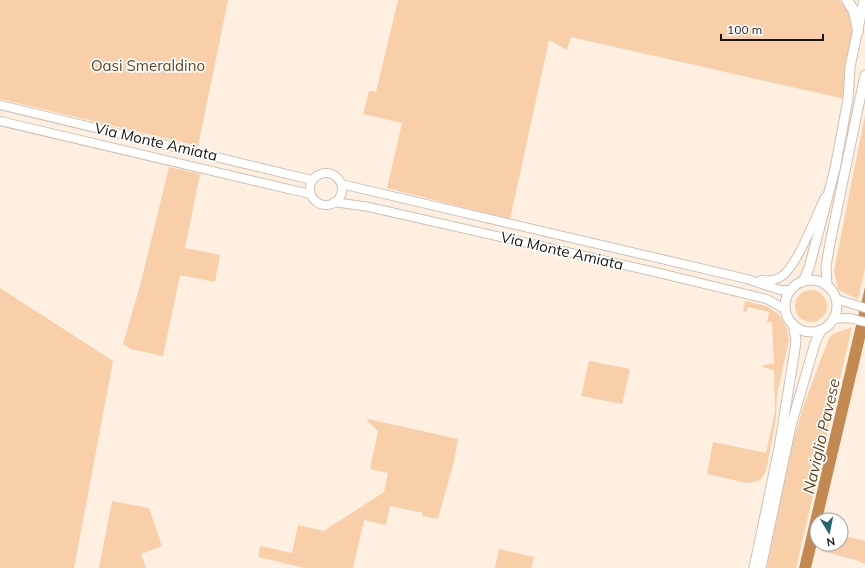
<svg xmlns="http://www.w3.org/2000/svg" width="865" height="568" font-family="Mulish,sans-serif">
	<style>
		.green { fill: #f8cfa9 }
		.water { fill: #c38951 }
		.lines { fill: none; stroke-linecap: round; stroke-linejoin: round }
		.secondary-casing { stroke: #cebfb2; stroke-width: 10 }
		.primary-casing { stroke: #cebfb2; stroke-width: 11 }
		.highway-casing { stroke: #cebfb2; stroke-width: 12 }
		.secondary { stroke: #fff; stroke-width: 8 }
		.primary { stroke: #fff; stroke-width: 9 }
		.highway { stroke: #fff; stroke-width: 10 }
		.labels { text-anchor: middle; stroke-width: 3.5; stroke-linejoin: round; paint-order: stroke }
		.park-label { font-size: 15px; fill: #6b4318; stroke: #fff }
		.street-label { font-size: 15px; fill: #19140f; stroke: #fff }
		.water-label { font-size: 16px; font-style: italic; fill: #684015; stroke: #fff }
	</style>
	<rect width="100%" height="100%" fill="#ffefe1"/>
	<g class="green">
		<polygon points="0,0 228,0 198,146 0,99"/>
		<path d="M398,0H839C844,6 849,11 851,18C856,36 847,79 845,99L571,37L567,50L549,40L510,219L387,188L402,123L363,114L369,91L376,92Z"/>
		<polygon points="865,115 865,268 858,299 844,293 838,289 834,271"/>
		<polygon points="169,167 200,174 185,248 220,255 215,282 180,275 163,356 131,349 123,344 141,282"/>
		<polygon points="0,288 113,361 74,568 0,568"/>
		<circle cx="811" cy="306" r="16"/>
		<polygon points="745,301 766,306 777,313 780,316 787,329 789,340 777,394 776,419 766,471 761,479 758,481 747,483 707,474 713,442 766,453 775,412 774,370 763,367 762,365 774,364 772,322 767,322 769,312 748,307 746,312 743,311"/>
		<polygon points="852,327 796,568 767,568 790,451 806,399 829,338 833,334"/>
		<polygon points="589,361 630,369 622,404 581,396"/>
		<polygon points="368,419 458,439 454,461 438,519 422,516 423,513 390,506 386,525 364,520 353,568 305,568 258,557 260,546 292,553 298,525 324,531 384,492 388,473 370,469 378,431 367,421"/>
		<polygon points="112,501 149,508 162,546 141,554 146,568 99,568"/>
		<polygon points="841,535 865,541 865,563 862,563 856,560 821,551 823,544 841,544"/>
		<polygon points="499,549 534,557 531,568 495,568"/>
	</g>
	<polygon class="water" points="865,287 865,338 822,520 817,520 817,543 811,568 799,568"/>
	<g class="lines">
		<defs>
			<g id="secondary">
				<polyline points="0,105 312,180"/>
				<polyline points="0,121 310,194"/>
				<circle cx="326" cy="189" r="16"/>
				<polyline points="341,184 747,279 780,290 791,290"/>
				<polyline points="334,202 369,207 655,272 767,299 786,310"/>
				<path d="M761,280C769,281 776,281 782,276C797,266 816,216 825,197"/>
				<polyline points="836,299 865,308"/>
				<polyline points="833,319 849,318 865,322"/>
			</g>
			<g id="primary">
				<circle cx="811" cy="306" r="26"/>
				<polyline points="803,282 809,268 835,169 848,99 850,67 864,0"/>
				<polyline points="827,286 826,266 830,243 865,75"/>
				<polyline points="754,568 779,448 795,349 796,340 793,324"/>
				<polyline points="761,568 791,426 815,343 821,330"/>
			</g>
			<polyline id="highway" points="847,0 854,11 858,31"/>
		</defs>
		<use href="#secondary" class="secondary-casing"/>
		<use href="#primary" class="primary-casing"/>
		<use href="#highway" class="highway-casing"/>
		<use href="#secondary" class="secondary"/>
		<use href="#primary" class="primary"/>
		<use href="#highway" class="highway"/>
	</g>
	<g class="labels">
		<g class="park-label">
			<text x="148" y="71">Oasi Smeraldino</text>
		</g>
		<g class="street-label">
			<text transform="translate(156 142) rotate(13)" y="5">Via Monte Amiata</text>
			<text transform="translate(562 251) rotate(13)" y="5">Via Monte Amiata</text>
		</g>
		<g class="water-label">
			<text transform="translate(821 436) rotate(-77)" y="6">Naviglio Pavese</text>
		</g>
	</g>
	<g transform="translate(829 532) rotate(170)"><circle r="19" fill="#ffffff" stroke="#a3a19f"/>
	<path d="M0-3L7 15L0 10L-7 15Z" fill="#1f6775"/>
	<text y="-6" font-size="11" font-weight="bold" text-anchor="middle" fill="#19140f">N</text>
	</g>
	<path d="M721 34v6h102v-6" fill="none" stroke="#19140f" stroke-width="2"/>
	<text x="727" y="34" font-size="12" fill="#19140f" stroke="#ffffff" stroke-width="3" paint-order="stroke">100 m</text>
</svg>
